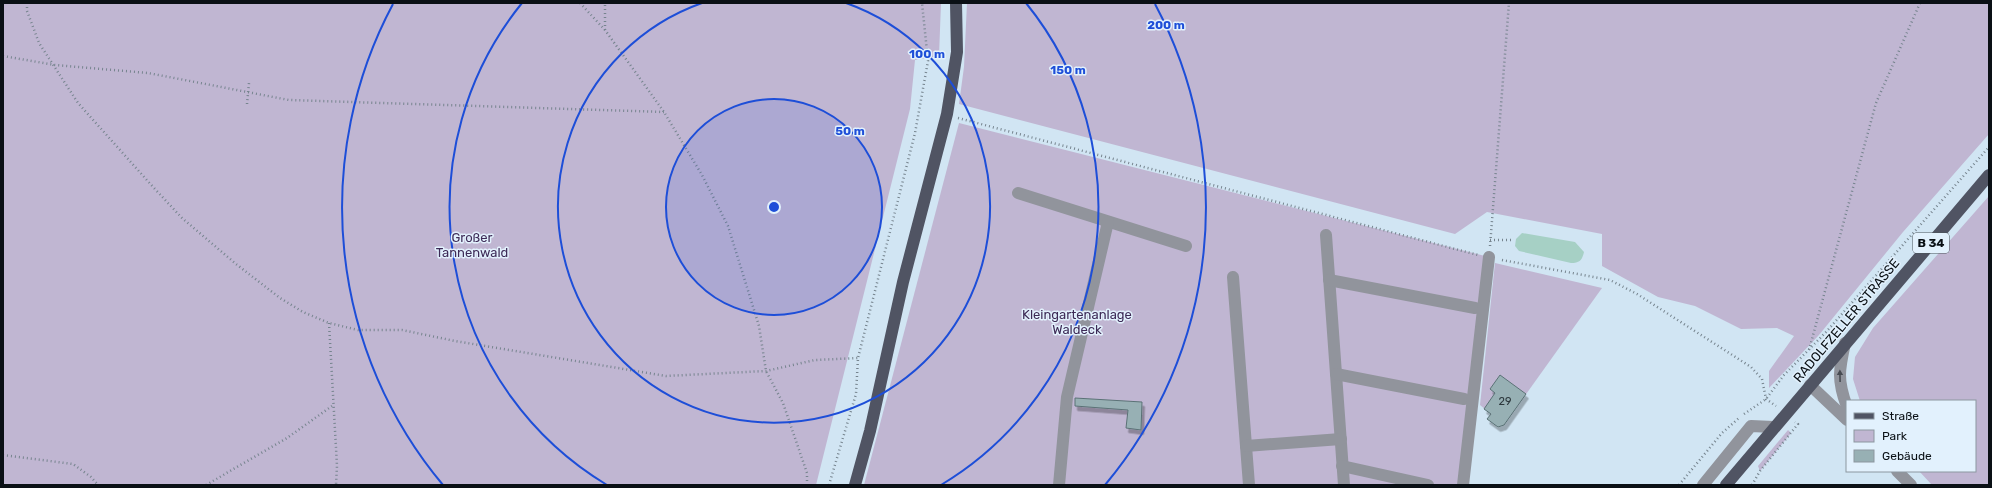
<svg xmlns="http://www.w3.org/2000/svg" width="1992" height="488" font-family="Rubik,sans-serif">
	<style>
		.green { fill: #c0b6d2 }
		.water { fill: #a6d0c5 }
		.building { fill: #97b0b4; stroke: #5b7276; filter: url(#shadow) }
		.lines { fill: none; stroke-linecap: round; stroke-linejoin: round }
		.path { stroke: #76848e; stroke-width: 2.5; stroke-dasharray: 1 3; stroke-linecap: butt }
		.minor { stroke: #91949c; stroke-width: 12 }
		.major { stroke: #505463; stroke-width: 12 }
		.oneway { fill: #474b52 }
		.ring { fill: none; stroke: #1d4ed8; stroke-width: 2 }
		.labels { text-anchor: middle; stroke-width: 3; stroke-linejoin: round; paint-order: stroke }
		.number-label { font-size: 11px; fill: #2d383d }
		.shield { fill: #e2f1fd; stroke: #4b545b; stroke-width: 1 }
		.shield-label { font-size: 12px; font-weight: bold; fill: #0a1015 }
		.park-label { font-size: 13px; fill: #3d2a56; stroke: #e2f1fd }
		.street-label { font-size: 13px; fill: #0a1015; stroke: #e2f1fd }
		.centre { fill: #1d4ed8; stroke: #e2f1fd; stroke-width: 2 }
		.ring-label { font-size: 12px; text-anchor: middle; font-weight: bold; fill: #1d4ed8; stroke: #e2f1fd; stroke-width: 3; stroke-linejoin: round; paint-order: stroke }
	</style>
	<defs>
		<filter id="shadow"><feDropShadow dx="2.5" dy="4.5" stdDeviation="0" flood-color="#0004"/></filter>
	</defs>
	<rect width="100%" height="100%" fill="#d1e5f3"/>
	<g class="green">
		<polygon points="3,3 941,3 939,56 915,60 910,109 816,485 3,485"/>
		<polygon points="967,3 1989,3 1989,134 1903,232 1819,335 1769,388 1769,371 1794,336 1777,328 1741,329 1695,306 1658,297 1602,266 1602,234 1487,212 1455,234 959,104 964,67"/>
		<polygon points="959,123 1489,257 1463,485 864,485"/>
		<polygon points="1989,196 1989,485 1932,485 1919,471 1975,471 1975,401 1860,401 1853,379 1855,357 1873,328"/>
		<polygon points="1495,263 1602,288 1504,425 1480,405"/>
		<polygon points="1788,430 1791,433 1760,471 1758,466"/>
	</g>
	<path class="water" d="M1522,233L1575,242L1584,252C1582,260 1580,263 1571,263L1519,251L1515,246L1516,239Z"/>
	<g class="building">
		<polygon points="1500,375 1526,394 1504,425 1498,427 1487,419 1491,414 1484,409 1495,393 1490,389"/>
		<polygon points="1075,398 1142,402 1141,430 1126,428 1128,410 1075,406"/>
	</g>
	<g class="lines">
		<g class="path">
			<polyline points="27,3 27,11 39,43 78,103 154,188 182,218 236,264 280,298 303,312 329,323 358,330 402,330 455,341 666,376 766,371 815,360 858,358"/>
			<polyline points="580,3 605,30 664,112 702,175 728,226 759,326 766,371 783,403 807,473 807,485"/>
			<polyline points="605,30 605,3"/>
			<polyline points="3,56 55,65 148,73 289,100 664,112"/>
			<polyline points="247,104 249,83"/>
			<polyline points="958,118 1478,255"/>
			<polyline points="1490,240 1512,240"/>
			<polyline points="1490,246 1509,3"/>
			<polyline points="1502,260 1610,280 1637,294 1751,367 1762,379 1766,399 1776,406"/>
			<polyline points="329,323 337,466 336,485"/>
			<polyline points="1809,350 1876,103 1920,3"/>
			<polyline points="1744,414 1766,399 1784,375 1827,331 1989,147"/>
			<polyline points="3,455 73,464 91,477 98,485"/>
			<polyline points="206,485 287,438 332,406"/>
			<polyline points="829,485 856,394 858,358 915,133 928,61 922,3"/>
			<polyline points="1679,485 1722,433 1739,418"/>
			<polyline points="1752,485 1760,471 1798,424 1795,422"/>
		</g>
		<g class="minor">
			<polyline points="1018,193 1186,246"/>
			<polyline points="1326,235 1344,485"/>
			<polyline points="1233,277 1249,485"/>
			<polyline points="1329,280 1475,308"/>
			<path d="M1845,343C1839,370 1837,380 1847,407"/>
			<polyline points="1336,374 1464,399"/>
			<polyline points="1810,385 1847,420"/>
			<polyline points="1246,446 1341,439"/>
			<polyline points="1342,466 1428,485"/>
			<polyline points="1897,471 1911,485"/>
			<polyline points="1059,485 1067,397 1108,222"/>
			<polyline points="1463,485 1489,257"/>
			<polyline points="1703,485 1751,426 1773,427"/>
		</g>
		<g class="major">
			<polyline points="855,485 870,431 903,282 947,114 957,52 956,3"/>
			<polyline points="1726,485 1989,175"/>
		</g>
	</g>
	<defs><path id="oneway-solid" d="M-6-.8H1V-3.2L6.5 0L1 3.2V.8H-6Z"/></defs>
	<use class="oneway" href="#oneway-solid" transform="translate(1840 376) rotate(-91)"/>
	<circle cx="774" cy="207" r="108" fill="#1d4ed8" fill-opacity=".12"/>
	<g class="ring">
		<circle cx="774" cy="207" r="108"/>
		<path d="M846 3A216 216 0 1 1 702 3"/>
		<path d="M607 485A324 324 0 0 1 522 3M1026 3A324 324 0 0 1 941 485"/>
		<path d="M443 485A432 432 0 0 1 393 4M1155 4A432 432 0 0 1 1105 485"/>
	</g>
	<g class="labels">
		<g class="number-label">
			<text x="1505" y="405">29</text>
		</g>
		<rect class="shield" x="1913" y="233" width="36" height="20" rx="3"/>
		<g class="shield-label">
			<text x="1931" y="247">B 34</text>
		</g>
		<g class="park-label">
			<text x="472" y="242">Großer<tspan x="472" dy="15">Tannenwald</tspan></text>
			<text x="1077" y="319">Kleingartenanlage<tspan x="1077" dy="15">Waldeck</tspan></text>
		</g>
		<g class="street-label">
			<text transform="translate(1846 320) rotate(-50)" y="5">RADOLFZELLER STRASSE</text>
		</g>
	</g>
	<circle cx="774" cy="207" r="6" class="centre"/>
	<g class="ring-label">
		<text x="1166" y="29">200 m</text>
		<text x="927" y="58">100 m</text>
		<text x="1068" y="74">150 m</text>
		<text x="850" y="135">50 m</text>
	</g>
	<rect width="1992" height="488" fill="none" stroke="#0a1015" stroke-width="8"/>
	<rect x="1846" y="400" width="130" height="72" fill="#e2f1fd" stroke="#8c97a0"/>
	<rect x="1854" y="413" width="20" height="6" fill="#505463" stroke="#8c97a0"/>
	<text x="1882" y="420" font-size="12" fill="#0a1015">Straße</text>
	<rect x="1854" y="430" width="20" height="12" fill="#c0b6d2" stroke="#8c97a0"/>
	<text x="1882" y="440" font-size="12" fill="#0a1015">Park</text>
	<rect x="1854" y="450" width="20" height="12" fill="#97b0b4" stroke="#8c97a0"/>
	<text x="1882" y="460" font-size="12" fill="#0a1015">Gebäude</text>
</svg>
